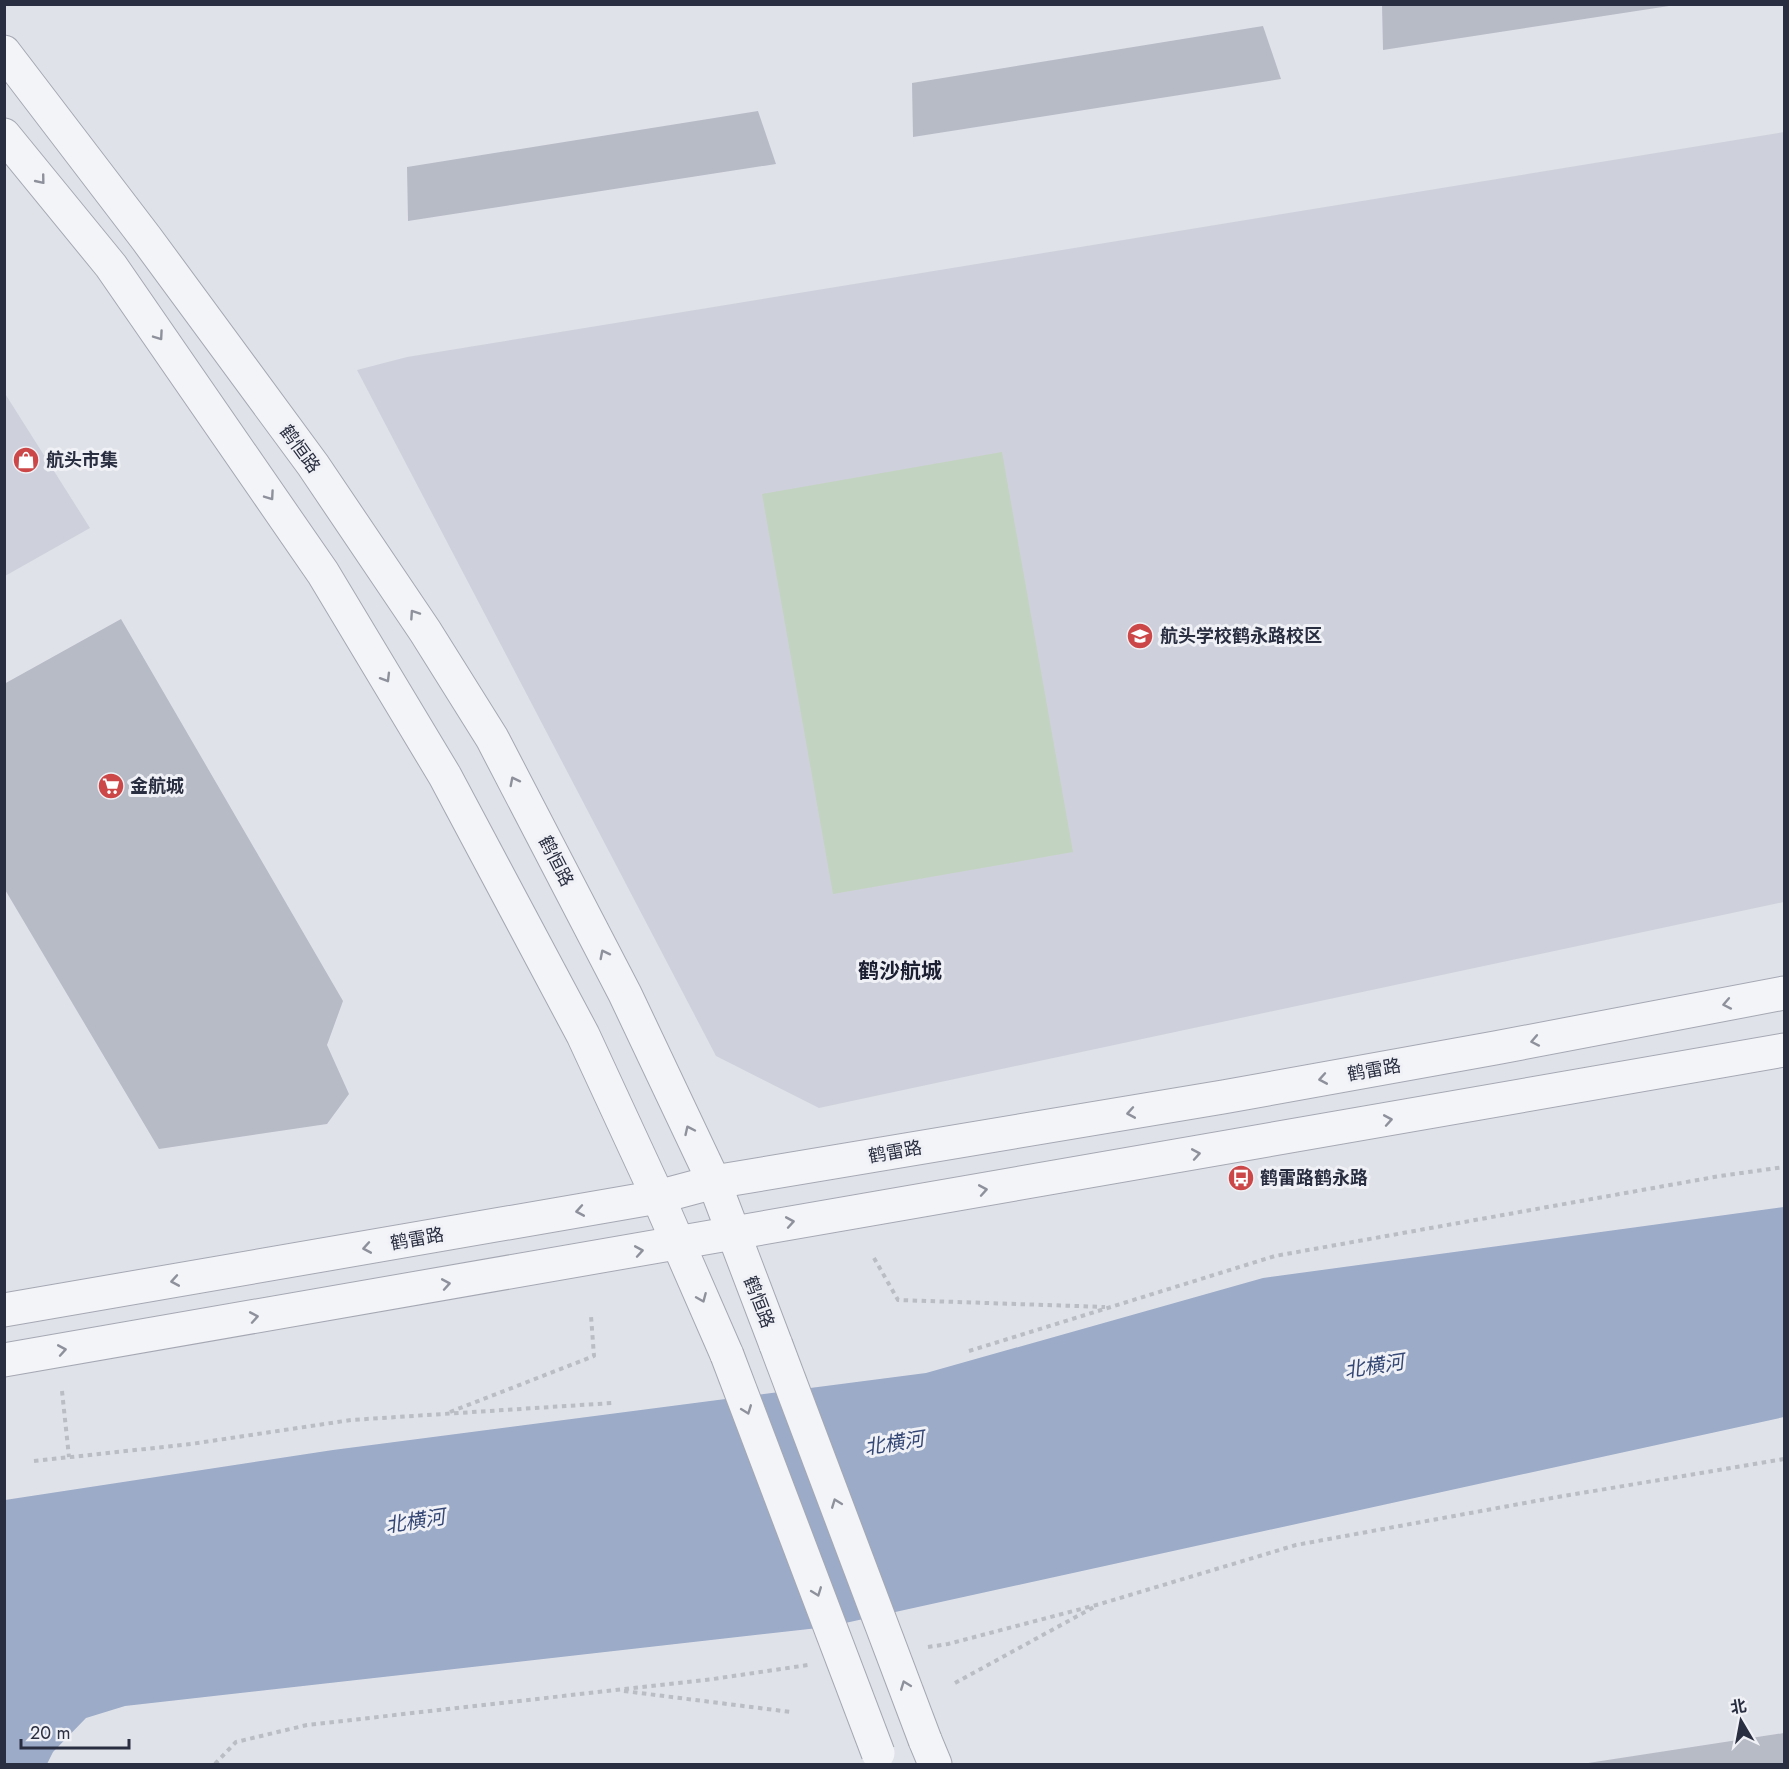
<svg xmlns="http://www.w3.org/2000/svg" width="1789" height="1769" font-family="Jost,'Noto Sans SC',sans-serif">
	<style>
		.built { fill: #ced1db }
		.green { fill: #c3d3c1 }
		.water { fill: #9babc8 }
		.building { fill: #b7bbc6 }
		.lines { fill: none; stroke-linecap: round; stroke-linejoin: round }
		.tertiary-casing { stroke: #a5a8b3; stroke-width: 35 }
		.path { stroke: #babdc4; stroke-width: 4; stroke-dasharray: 4.5 4.5; stroke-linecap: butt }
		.tertiary { stroke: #f3f4f7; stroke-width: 33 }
		.tertiary-bridge-casing { stroke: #a5a8b3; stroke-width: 35; stroke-linecap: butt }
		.tertiary-bridge { stroke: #f3f4f7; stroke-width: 33 }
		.oneway { stroke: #8e919c }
		.labels { text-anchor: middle; stroke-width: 6; stroke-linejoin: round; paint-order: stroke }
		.street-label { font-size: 18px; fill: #292e40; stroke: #f0f1f6 }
		.poi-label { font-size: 18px; font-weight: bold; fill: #292e40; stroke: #f0f1f6; text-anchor: start }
		.water-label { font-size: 20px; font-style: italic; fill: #334674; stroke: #f0f1f6 }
		.quarter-label { font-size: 21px; font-weight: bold; fill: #1b1f31; stroke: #f0f1f6 }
	</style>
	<rect width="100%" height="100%" fill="#e0e2e9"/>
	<g class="built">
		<polygon points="1784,132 1784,902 819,1108 716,1056 357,370 407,357"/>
		<polygon points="4,392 90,528 5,576 4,576"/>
	</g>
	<polygon class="green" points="1002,452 1073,852 833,894 762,494"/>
	<polygon class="water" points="1784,1207 1784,1417 827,1627 125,1706 86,1718 53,1752 47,1764 5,1764 5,1500 333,1450 926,1373 1263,1278"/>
	<g class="building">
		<polygon points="1382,4 1669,4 1669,6 1383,50"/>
		<polygon points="1263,26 1281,79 913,137 912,83"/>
		<polygon points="758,111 776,164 408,221 407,167"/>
		<polygon points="121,619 343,1001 327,1045 349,1094 327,1124 159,1149 4,888 4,684"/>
		<polygon points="1784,1733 1784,1764 1588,1764 1588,1763"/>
	</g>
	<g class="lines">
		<defs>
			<g id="tertiary">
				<polyline points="4,52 146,238 313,465 425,631 492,738 625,994 714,1182 776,1345"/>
				<polyline points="4,135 111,266 323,573 445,776 583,1035 658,1197 727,1355"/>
				<polyline points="4,1310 658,1197 714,1182 1223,1097 1495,1048 1784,993"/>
				<polyline points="4,1360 1784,1050"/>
				<polyline points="925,1740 935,1764"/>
			</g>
		</defs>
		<use href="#tertiary" class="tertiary-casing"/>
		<g class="path">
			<polyline points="874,1258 898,1300 1105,1307"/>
			<polyline points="969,1351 1275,1256 1720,1176 1784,1167"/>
			<polyline points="62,1391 69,1457"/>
			<polyline points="450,1412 594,1356 591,1316"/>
			<polyline points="34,1461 191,1444 351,1420 612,1403"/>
			<polyline points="928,1647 948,1644 1100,1604 1296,1545 1552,1498 1784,1459"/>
			<polyline points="955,1683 1094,1607"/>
			<polyline points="624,1691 791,1712"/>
			<polyline points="215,1764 236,1742 307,1725 713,1679 808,1665"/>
		</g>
		<use href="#tertiary" class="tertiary"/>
		<defs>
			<g id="tertiary-bridge">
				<polyline points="776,1345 925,1740"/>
				<polyline points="727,1355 878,1753"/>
			</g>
		</defs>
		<use href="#tertiary-bridge" class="tertiary-bridge-casing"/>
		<use href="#tertiary-bridge" class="tertiary-bridge"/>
	</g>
	<defs><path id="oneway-chevron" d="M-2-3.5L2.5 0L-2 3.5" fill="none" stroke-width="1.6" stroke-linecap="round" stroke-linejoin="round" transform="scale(1.5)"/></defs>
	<g class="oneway">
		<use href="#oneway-chevron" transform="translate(41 180) rotate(51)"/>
		<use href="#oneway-chevron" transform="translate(159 336) rotate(55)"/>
		<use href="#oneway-chevron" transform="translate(270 496) rotate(55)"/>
		<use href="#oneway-chevron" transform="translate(414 614) rotate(-124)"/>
		<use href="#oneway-chevron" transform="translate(386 678) rotate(59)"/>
		<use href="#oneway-chevron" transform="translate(514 781) rotate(-117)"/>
		<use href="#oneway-chevron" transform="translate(604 954) rotate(-117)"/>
		<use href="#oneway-chevron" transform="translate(1727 1004) rotate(169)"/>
		<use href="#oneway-chevron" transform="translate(1535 1041) rotate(169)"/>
		<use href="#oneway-chevron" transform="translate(1323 1079) rotate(170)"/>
		<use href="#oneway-chevron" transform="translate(1131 1113) rotate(170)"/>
		<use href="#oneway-chevron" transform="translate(1388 1120) rotate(-10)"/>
		<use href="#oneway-chevron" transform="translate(689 1130) rotate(-115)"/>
		<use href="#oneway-chevron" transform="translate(1196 1154) rotate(-10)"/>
		<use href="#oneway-chevron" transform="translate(983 1190) rotate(-10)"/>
		<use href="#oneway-chevron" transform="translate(580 1211) rotate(170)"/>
		<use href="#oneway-chevron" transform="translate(790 1222) rotate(-10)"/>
		<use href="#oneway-chevron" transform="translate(367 1248) rotate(170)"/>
		<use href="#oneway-chevron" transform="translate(639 1251) rotate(-10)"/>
		<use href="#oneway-chevron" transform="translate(175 1281) rotate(170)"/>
		<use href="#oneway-chevron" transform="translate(446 1284) rotate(-10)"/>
		<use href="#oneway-chevron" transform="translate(702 1298) rotate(67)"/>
		<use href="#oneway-chevron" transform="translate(254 1317) rotate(-10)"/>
		<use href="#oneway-chevron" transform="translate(62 1350) rotate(-10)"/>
		<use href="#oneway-chevron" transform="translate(747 1410) rotate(69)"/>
		<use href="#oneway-chevron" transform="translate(836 1503) rotate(-111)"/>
		<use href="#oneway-chevron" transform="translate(817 1592) rotate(69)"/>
		<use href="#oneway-chevron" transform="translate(905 1685) rotate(-111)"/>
	</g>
	<defs>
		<symbol id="shop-disc" viewBox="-11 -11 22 22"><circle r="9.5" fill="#cc4747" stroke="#f0f1f6"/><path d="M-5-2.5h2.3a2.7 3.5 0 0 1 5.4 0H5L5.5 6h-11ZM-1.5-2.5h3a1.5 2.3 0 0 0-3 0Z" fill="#fff"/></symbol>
		<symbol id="school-disc" viewBox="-11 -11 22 22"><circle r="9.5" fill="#cc4747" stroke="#f0f1f6"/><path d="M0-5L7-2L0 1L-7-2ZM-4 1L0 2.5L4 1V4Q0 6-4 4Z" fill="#fff"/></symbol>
		<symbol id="supermarket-disc" viewBox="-11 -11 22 22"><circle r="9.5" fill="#cc4747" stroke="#f0f1f6"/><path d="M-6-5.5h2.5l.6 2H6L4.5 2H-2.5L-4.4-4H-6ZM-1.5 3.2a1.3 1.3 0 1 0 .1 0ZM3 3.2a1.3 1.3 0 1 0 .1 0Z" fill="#fff"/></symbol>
		<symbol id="bus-disc" viewBox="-11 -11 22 22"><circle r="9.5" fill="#cc4747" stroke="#f0f1f6"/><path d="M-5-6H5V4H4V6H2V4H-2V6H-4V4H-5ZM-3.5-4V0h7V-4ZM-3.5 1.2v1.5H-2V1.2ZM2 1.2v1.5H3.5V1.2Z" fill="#fff"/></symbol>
	</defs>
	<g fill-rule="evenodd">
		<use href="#shop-disc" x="11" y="445" width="30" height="30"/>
		<use href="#school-disc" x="1125" y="621" width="30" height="30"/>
		<use href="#supermarket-disc" x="96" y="771" width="30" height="30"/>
		<use href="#bus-disc" x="1226" y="1163" width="30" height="30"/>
	</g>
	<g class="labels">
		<g class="street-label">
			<text transform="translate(300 449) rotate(54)" y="6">鹤恒路</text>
			<text transform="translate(556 861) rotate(63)" y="6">鹤恒路</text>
			<text transform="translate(1374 1070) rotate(-10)" y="6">鹤雷路</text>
			<text transform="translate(895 1152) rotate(-10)" y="6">鹤雷路</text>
			<text transform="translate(417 1239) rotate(-10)" y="6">鹤雷路</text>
			<text transform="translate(759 1302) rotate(69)" y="6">鹤恒路</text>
		</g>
		<g class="poi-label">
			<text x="46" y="466">航头市集</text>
			<text x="1160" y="642">航头学校鹤永路校区</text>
			<text x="130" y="792">金航城</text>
			<text x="1260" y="1184">鹤雷路鹤永路</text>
		</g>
		<g class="water-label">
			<text transform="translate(1374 1366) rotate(-9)" y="7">北横河</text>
			<text transform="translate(894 1443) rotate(-9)" y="7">北横河</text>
			<text transform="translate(415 1521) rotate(-9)" y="7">北横河</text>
		</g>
		<g class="quarter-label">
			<text x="900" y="978">鹤沙航城</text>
		</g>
	</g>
	<rect width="1789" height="1769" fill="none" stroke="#292e40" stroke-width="12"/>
	<g transform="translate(1741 1721) rotate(350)" stroke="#f0f1f6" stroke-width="4.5" paint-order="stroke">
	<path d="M0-4.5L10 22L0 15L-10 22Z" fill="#292e40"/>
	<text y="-9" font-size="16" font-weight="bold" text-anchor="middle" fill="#292e40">北</text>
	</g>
	<path d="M21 1739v9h108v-9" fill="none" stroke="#292e40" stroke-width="3"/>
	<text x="30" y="1739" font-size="18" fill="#292e40" stroke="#f0f1f6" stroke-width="4.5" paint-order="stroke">20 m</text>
</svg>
